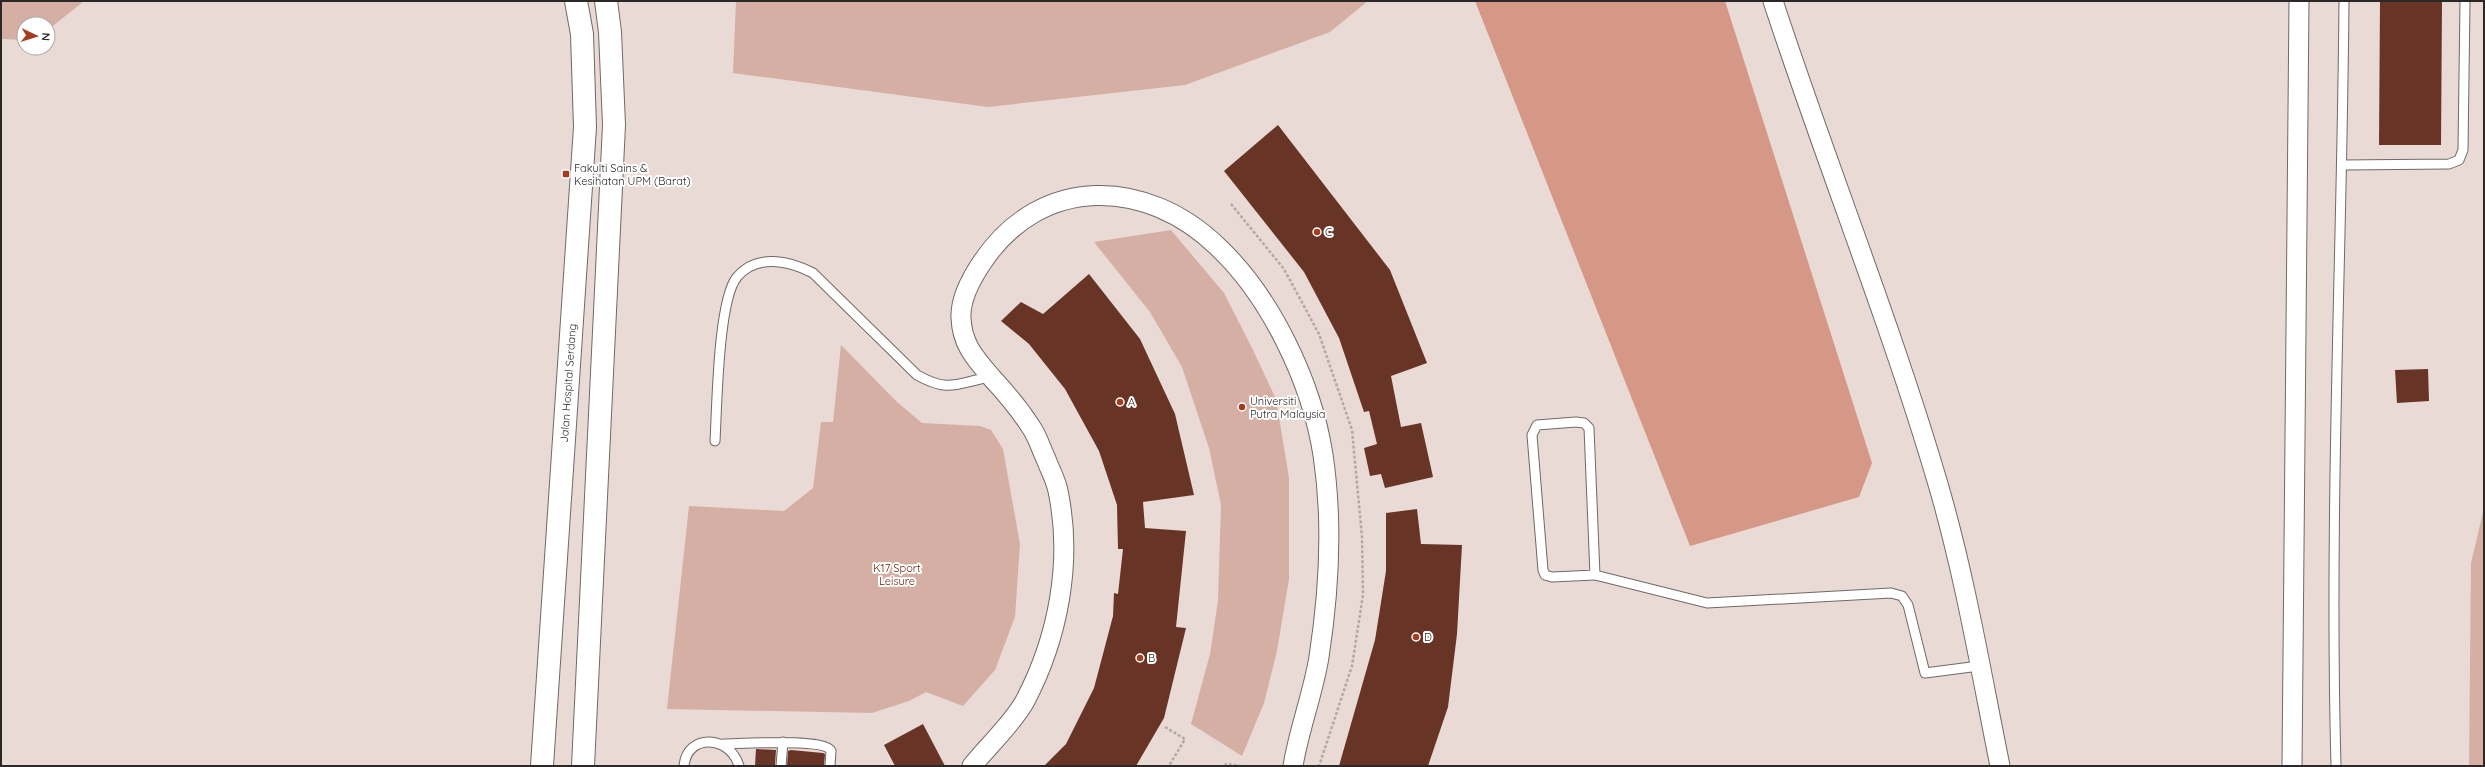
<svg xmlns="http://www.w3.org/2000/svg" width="2485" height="767" font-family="Quicksand,sans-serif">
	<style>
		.built { fill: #eadad5; fill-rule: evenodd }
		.green { fill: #d5afa4 }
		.water { fill: #d59786 }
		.building { fill: #683426 }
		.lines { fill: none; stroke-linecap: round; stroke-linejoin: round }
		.service-casing { stroke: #706967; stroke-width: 11 }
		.minor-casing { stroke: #706967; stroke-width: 21 }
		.secondary-casing { stroke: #706967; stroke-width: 24 }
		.path { stroke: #afa9a7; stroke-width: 2.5; stroke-dasharray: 3 2; stroke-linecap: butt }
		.service { stroke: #fff; stroke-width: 9 }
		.minor { stroke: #fff; stroke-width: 19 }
		.secondary { stroke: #fff; stroke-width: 22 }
		.poi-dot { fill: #a43c20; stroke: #fff; stroke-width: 1.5 }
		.labels { text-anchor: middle; stroke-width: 4; stroke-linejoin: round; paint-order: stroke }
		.poi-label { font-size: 11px; fill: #2b2827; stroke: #fff; text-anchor: start }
		.street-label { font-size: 11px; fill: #2b2827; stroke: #fff }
		.park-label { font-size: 11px; fill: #651c07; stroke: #fff }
	</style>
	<rect width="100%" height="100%" fill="#f0e8e6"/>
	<path class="built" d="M1,1H2484V766H1ZM24,24H48V48H24Z"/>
	<g class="green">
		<polygon points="1,1 84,1 48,30 48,24 24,24 24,40 1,39"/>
		<polygon points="736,1 1368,1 1330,32 1185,85 988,107 733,73"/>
		<polygon points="1171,230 1224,293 1252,348 1276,399 1289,478 1289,579 1277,651 1264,703 1242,756 1191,724 1210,654 1218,601 1221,505 1209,448 1182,367 1150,312 1094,242"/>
		<polygon points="841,345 897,402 922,423 980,426 991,430 1003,449 1020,544 1015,617 995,670 963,706 926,692 909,701 872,713 667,709 689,506 784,511 813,488 821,422 833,422"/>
		<polygon points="2484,508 2484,766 2469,766 2471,563"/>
	</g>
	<polygon class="water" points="1475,1 1725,1 1872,463 1859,497 1690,546"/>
	<g class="building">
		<polygon points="2380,1 2442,1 2441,145 2379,145"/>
		<polygon points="1278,125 1390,270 1427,363 1391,376 1401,427 1421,423 1433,477 1385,488 1381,474 1370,476 1364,448 1377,444 1369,411 1364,412 1339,338 1304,272 1224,171"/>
		<polygon points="1089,274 1140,339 1175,414 1194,495 1143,502 1145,528 1186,531 1176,627 1186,628 1164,718 1136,766 1044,766 1066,744 1094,688 1113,616 1114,593 1118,594 1123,549 1118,549 1117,505 1099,451 1065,389 1029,344 1001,321 1021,302 1043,314"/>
		<polygon points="2428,369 2429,401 2397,403 2395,370"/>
		<polygon points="1417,509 1421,544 1462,545 1457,634 1448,707 1428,766 1339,766 1375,640 1386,571 1386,513"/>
		<polygon points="923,724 945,766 895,766 884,745"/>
		<polygon points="756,749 776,750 775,766 755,766"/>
		<polygon points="791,750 823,753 825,754 824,766 787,766 788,751"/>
	</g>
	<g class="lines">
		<defs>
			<g id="service">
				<polyline points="2343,165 2449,164 2459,160 2463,150 2465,1"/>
				<polygon points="1576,422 1584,423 1589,428 1595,575 1552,577 1545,575 1543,570 1532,435 1537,425"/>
				<path d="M715,441C717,407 718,300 737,277C757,253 790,261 813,273L917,375C951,394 957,382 992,377"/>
				<polyline points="1595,575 1707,603 1891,593 1902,596 1908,605 1925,673 1979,666"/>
				<path d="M723,744C740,744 825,738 831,751L830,766"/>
				<path d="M684,766C687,733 730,735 739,766"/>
				<polyline points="781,766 783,742"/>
				<path d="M2336,766C2329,511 2342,256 2344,1"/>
			</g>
			<g id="minor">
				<path d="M1773,1C1826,163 1890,321 1938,484C1965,576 1981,672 2000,766"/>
				<path d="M972,766C988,746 1013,723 1025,701C1058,638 1073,562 1058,491C1056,480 1050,470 1046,459C1041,449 1038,437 1031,427C1020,410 1006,393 992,378C976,359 962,345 961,318C960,298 972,277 983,261C1042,174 1147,178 1218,247C1271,297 1312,383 1323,455C1333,521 1329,592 1319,657C1313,694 1299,729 1293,766"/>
				<polyline points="2292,766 2299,1"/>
			</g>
			<g id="secondary">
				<polyline points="542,766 585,127 582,34 576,1"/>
				<polyline points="583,766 614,125 610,32 606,1"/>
			</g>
		</defs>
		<use href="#service" class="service-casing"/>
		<use href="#minor" class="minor-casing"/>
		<use href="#secondary" class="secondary-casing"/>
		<g class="path">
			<polyline points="1231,204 1284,269 1319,334 1352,430 1362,537 1363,595 1352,666 1319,766"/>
			<polyline points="1165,727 1185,739 1169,766"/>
			<polyline points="1225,766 1226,764 1241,766"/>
		</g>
		<use href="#service" class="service"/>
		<use href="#minor" class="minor"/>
		<use href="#secondary" class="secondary"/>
	</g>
	<g class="poi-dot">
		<rect x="562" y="170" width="8" height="8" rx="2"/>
		<circle cx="1317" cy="232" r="4"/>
		<circle cx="1120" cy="402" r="4"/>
		<circle cx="1242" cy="407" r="4"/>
		<circle cx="1416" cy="637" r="4"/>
		<circle cx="1140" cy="658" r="4"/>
	</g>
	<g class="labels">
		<g class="poi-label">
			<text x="574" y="172">Fakulti Sains &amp;<tspan x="574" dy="13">Kesihatan UPM (Barat)</tspan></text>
			<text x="1325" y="236">C</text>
			<text x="1250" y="405">Universiti<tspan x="1250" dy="13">Putra Malaysia</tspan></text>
			<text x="1128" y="406">A</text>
			<text x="1424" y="641">D</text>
			<text x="1148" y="662">B</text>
		</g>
		<g class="street-label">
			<text transform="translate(568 383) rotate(-86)" y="4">Jalan Hospital Serdang</text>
		</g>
		<g class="park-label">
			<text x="897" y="572">K17 Sport<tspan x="897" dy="13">Leisure</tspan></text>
		</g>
	</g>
	<rect width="2485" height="767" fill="none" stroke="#2b2827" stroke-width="4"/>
	<g transform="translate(36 36) rotate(94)"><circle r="19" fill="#ffffff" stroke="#aaa9a9"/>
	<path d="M0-3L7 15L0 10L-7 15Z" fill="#a43c20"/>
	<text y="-6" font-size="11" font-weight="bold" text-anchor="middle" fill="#2b2827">N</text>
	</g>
</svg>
